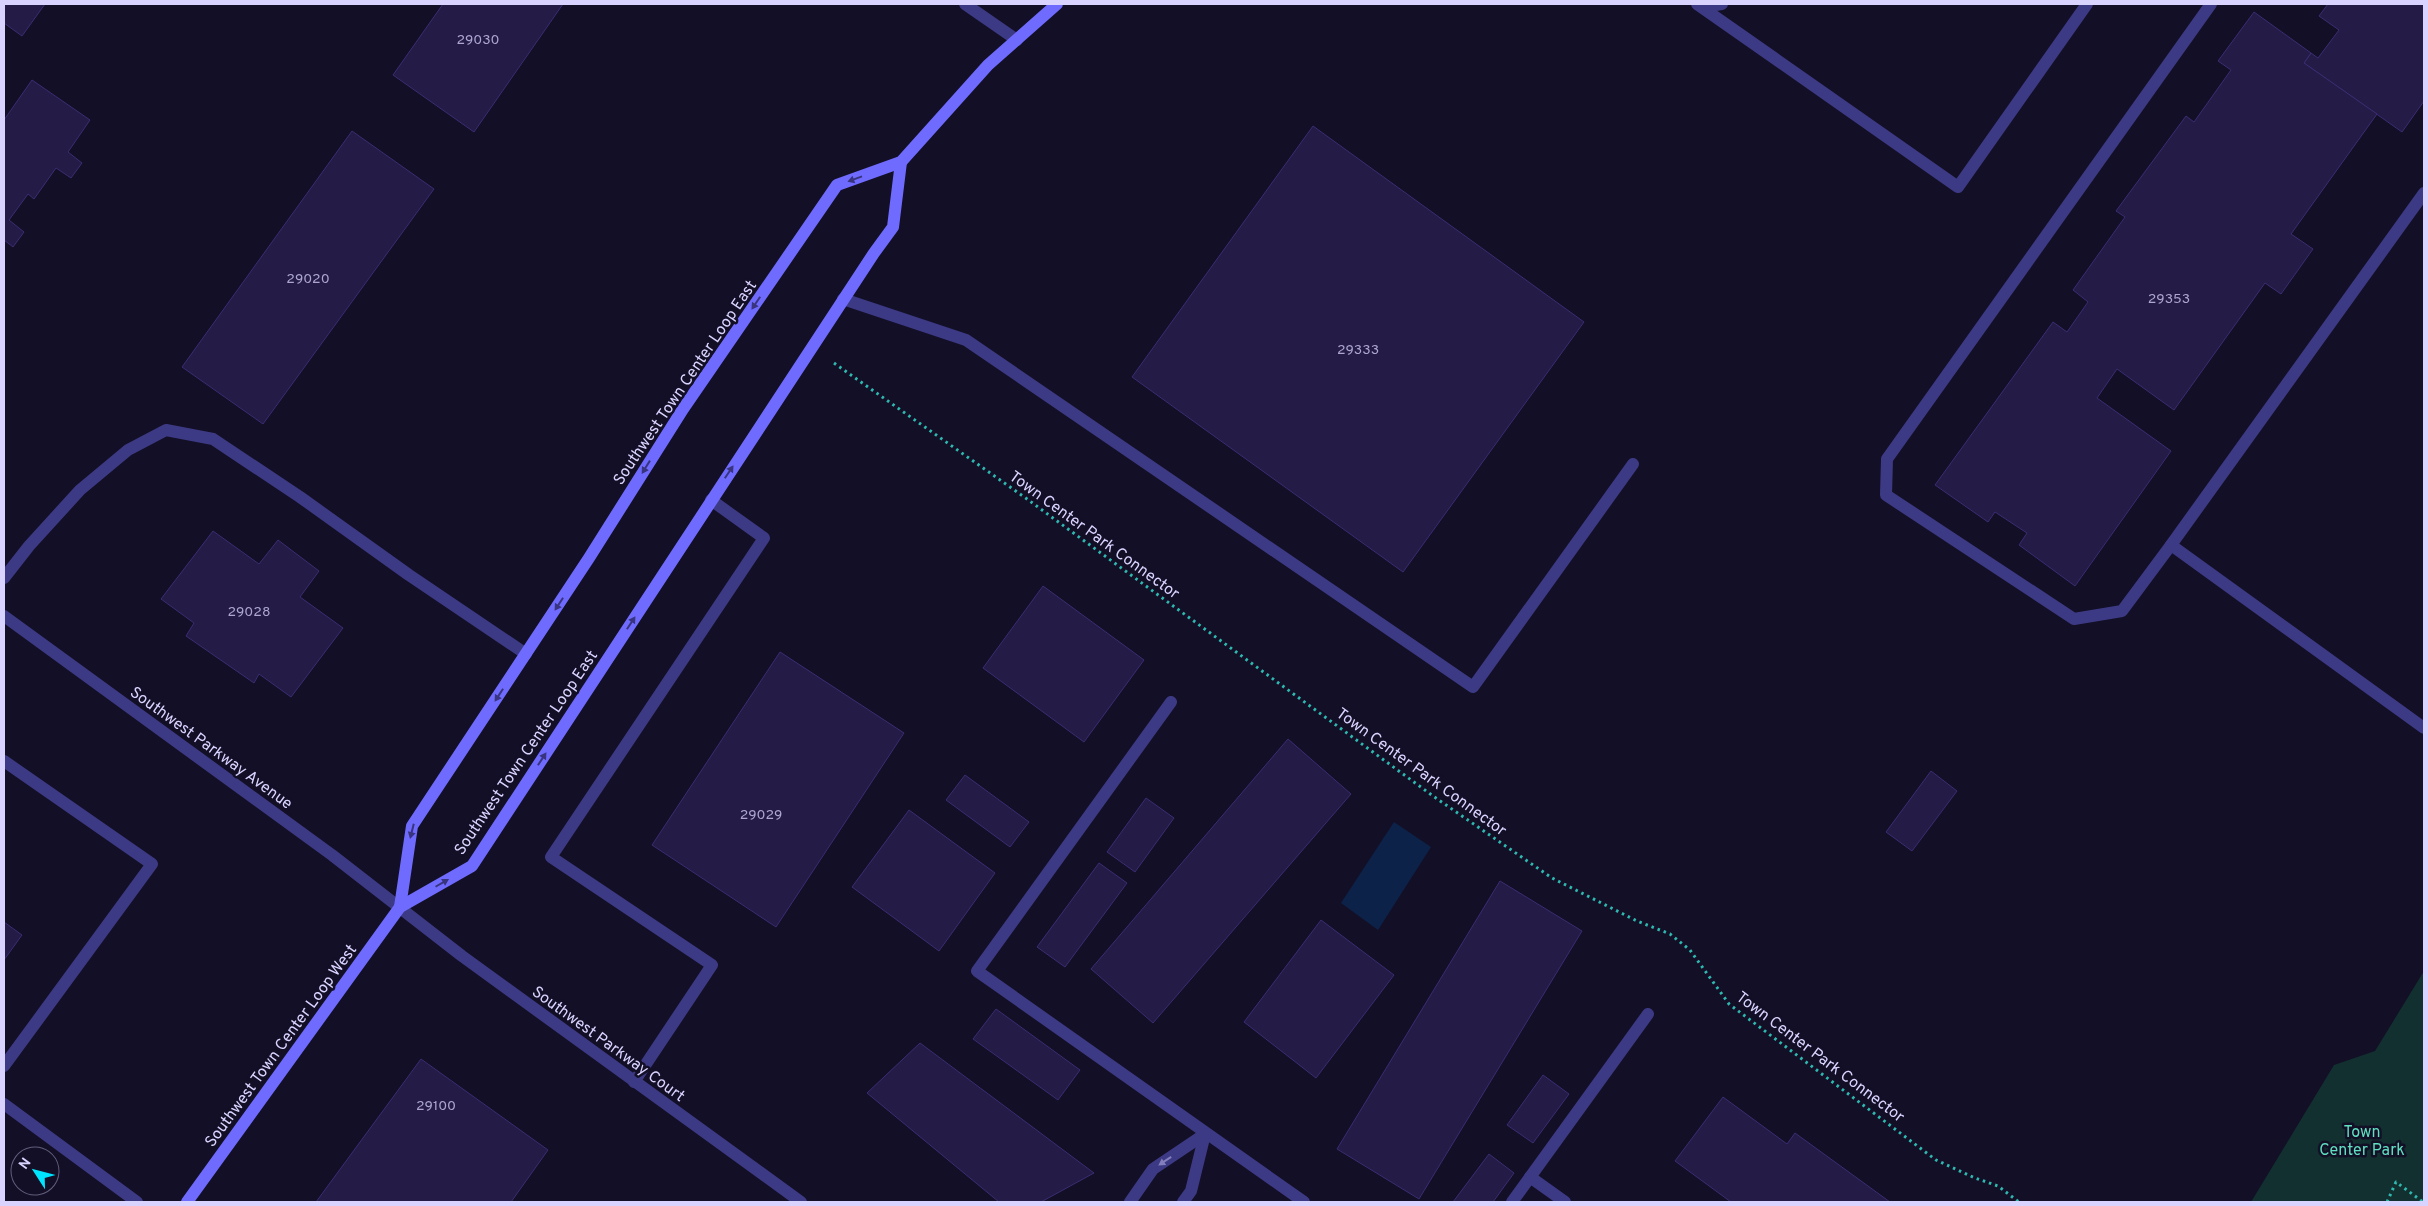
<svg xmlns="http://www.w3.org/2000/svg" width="2428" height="1206" font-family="Overpass,sans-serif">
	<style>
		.green { fill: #12302f }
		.water { fill: #0c2248 }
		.building { fill: #241b47; stroke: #3b2d73 }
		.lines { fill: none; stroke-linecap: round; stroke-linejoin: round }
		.path { stroke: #2fb8b0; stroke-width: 3; stroke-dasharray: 2.5 4; stroke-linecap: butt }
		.service { stroke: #3d3a85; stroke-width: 12 }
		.tertiary { stroke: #3d3a85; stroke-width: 12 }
		.secondary { stroke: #6f6bff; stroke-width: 12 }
		.oneway { fill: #38347d }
		.oneway2 { fill: #837fbc }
		.labels { text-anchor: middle; stroke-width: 5; stroke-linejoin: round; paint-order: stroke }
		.number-label { font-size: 14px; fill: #aca6d1 }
		.street-label { font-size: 16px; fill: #d9d4ff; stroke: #130f26 }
		.park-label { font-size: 16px; fill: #5fe0c0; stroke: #130f26 }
	</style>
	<rect width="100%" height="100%" fill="#130f26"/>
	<polygon class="green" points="2424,971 2424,1202 2251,1202 2334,1065 2375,1051"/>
	<polygon class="water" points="1394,822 1431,847 1378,930 1341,903"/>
	<g class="building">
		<polygon points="4,4 45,4 22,36 4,23"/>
		<polygon points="443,4 563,4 474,132 393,75"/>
		<polygon points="2328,4 2424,4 2424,101 2402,132 2304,63 2311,53 2318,58 2339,30 2319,16"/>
		<polygon points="2254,12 2311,53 2304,63 2377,114 2291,234 2313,249 2281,294 2265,283 2174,410 2117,369 2097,398 2171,451 2075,586 2019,545 2027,533 1995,512 1988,522 1935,485 2053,322 2067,332 2088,302 2073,290 2125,217 2116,211 2186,116 2194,122 2231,70 2218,61"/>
		<polygon points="32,80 90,120 68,152 82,163 71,178 56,168 34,199 28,194 9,220 24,232 13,247 4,240 4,120"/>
		<polygon points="1313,126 1584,322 1403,572 1132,377"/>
		<polygon points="352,131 434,189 263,424 182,367"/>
		<polygon points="213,531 259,564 278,540 319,571 300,597 343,628 291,697 259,674 254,683 186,636 194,623 161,599"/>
		<polygon points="1043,586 1144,660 1084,742 983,668"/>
		<polygon points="780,652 904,733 776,927 652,845"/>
		<polygon points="1288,739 1351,794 1153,1023 1091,969"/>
		<polygon points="1931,771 1957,791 1912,851 1886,832"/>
		<polygon points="965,775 1029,822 1010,847 946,800"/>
		<polygon points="1146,798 1174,818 1135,872 1107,852"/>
		<polygon points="909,810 995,873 939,951 852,887"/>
		<polygon points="1099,863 1127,883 1065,967 1037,947"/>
		<polygon points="1500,881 1582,931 1419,1199 1337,1149"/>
		<polygon points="1321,920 1394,975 1316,1078 1244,1022"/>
		<polygon points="4,922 22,935 4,960"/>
		<polygon points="996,1009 1080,1070 1058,1100 973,1039"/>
		<polygon points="920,1043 1094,1173 1041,1202 999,1202 867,1093"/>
		<polygon points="421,1059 548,1150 511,1202 316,1202"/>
		<polygon points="1543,1075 1569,1094 1533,1143 1507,1125"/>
		<polygon points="1723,1097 1787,1144 1795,1133 1890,1202 1731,1202 1675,1161"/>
		<polygon points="1489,1154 1514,1173 1493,1202 1453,1202"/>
	</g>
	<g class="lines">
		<g class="path">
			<polyline points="834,363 1027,499 1433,796 1552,878 1637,921 1670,934 1690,950 1729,1004 1936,1160 1975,1178 1998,1186 2019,1202"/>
			<polyline points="2387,1202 2396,1182 2423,1202"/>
		</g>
		<g class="service">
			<polyline points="965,4 1017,40"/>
			<polyline points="1697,4 1958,187 2087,4"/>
			<polyline points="1702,7 1722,4"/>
			<polyline points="2424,193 2171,545 2424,728"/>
			<polyline points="843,299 966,340 1473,687 1633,464"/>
			<polyline points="2171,545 2122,611 2074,619 1886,495 1887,459 2211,4"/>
			<polyline points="4,578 29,546 80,490 128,450 166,430 213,439 300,497 409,575 526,654"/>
			<polyline points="1171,702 977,971 1304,1202"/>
			<polyline points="4,761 152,864 4,1066"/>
			<polyline points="634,1082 712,965 551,857 764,538 711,500"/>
			<polyline points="4,1104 137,1202"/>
			<polyline points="1530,1177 1565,1202"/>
			<polyline points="1130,1202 1153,1169 1205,1134"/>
			<polyline points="1183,1202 1191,1191 1205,1134"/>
			<polyline points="1512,1202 1648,1014"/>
		</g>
		<polyline class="tertiary" points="4,616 332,855 462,956 801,1202"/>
		<g class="secondary">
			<polyline points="400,907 412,826 589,558 683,409 837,185 901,162 988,65 1057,4"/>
			<polyline points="187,1202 400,907 472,866 874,253 893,227 901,162"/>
		</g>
	</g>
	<defs><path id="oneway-solid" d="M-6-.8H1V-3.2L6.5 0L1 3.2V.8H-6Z" transform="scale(1.25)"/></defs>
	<g class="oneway">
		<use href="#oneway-solid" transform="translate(855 179) rotate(160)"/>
		<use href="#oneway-solid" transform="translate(756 303) rotate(124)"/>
		<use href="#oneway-solid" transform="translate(646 467) rotate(122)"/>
		<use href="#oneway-solid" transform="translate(729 472) rotate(-56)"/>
		<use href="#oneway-solid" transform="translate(559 604) rotate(123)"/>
		<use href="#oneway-solid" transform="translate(631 623) rotate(-57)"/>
		<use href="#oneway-solid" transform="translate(499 695) rotate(123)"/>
		<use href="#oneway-solid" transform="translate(542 759) rotate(-57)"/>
		<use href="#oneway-solid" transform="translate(412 831) rotate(104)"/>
		<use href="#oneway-solid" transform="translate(442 883) rotate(-30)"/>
	</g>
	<use class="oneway2" href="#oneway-solid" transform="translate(1165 1161) rotate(146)"/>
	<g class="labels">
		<g class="number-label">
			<text x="478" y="44">29030</text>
			<text x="308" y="283">29020</text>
			<text x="2169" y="303">29353</text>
			<text x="1358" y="354">29333</text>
			<text x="249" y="616">29028</text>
			<text x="761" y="819">29029</text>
			<text x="436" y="1110">29100</text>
		</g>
		<g class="street-label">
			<text transform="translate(684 382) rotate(-56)" y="6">Southwest Town Center Loop East</text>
			<text transform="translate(1095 534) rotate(36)" y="6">Town Center Park Connector</text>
			<text transform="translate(212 747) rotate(36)" y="6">Southwest Parkway Avenue</text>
			<text transform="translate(525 752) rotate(-56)" y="6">Southwest Town Center Loop East</text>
			<text transform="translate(1422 771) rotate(36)" y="6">Town Center Park Connector</text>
			<text transform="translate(609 1043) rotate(36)" y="6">Southwest Parkway Court</text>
			<text transform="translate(280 1045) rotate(-54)" y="6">Southwest Town Center Loop West</text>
			<text transform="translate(1821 1056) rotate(37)" y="6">Town Center Park Connector</text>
		</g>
		<g class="park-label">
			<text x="2362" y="1137">Town<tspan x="2362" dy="18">Center Park</tspan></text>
		</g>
	</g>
	<rect width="2428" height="1206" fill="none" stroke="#d9d4ff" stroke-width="10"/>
	<g transform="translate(35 1171) rotate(306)"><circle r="24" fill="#130f26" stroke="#625e7d"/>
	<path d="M0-4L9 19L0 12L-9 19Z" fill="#00e5ff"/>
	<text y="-8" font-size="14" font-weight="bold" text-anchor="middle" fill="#d9d4ff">N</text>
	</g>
</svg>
